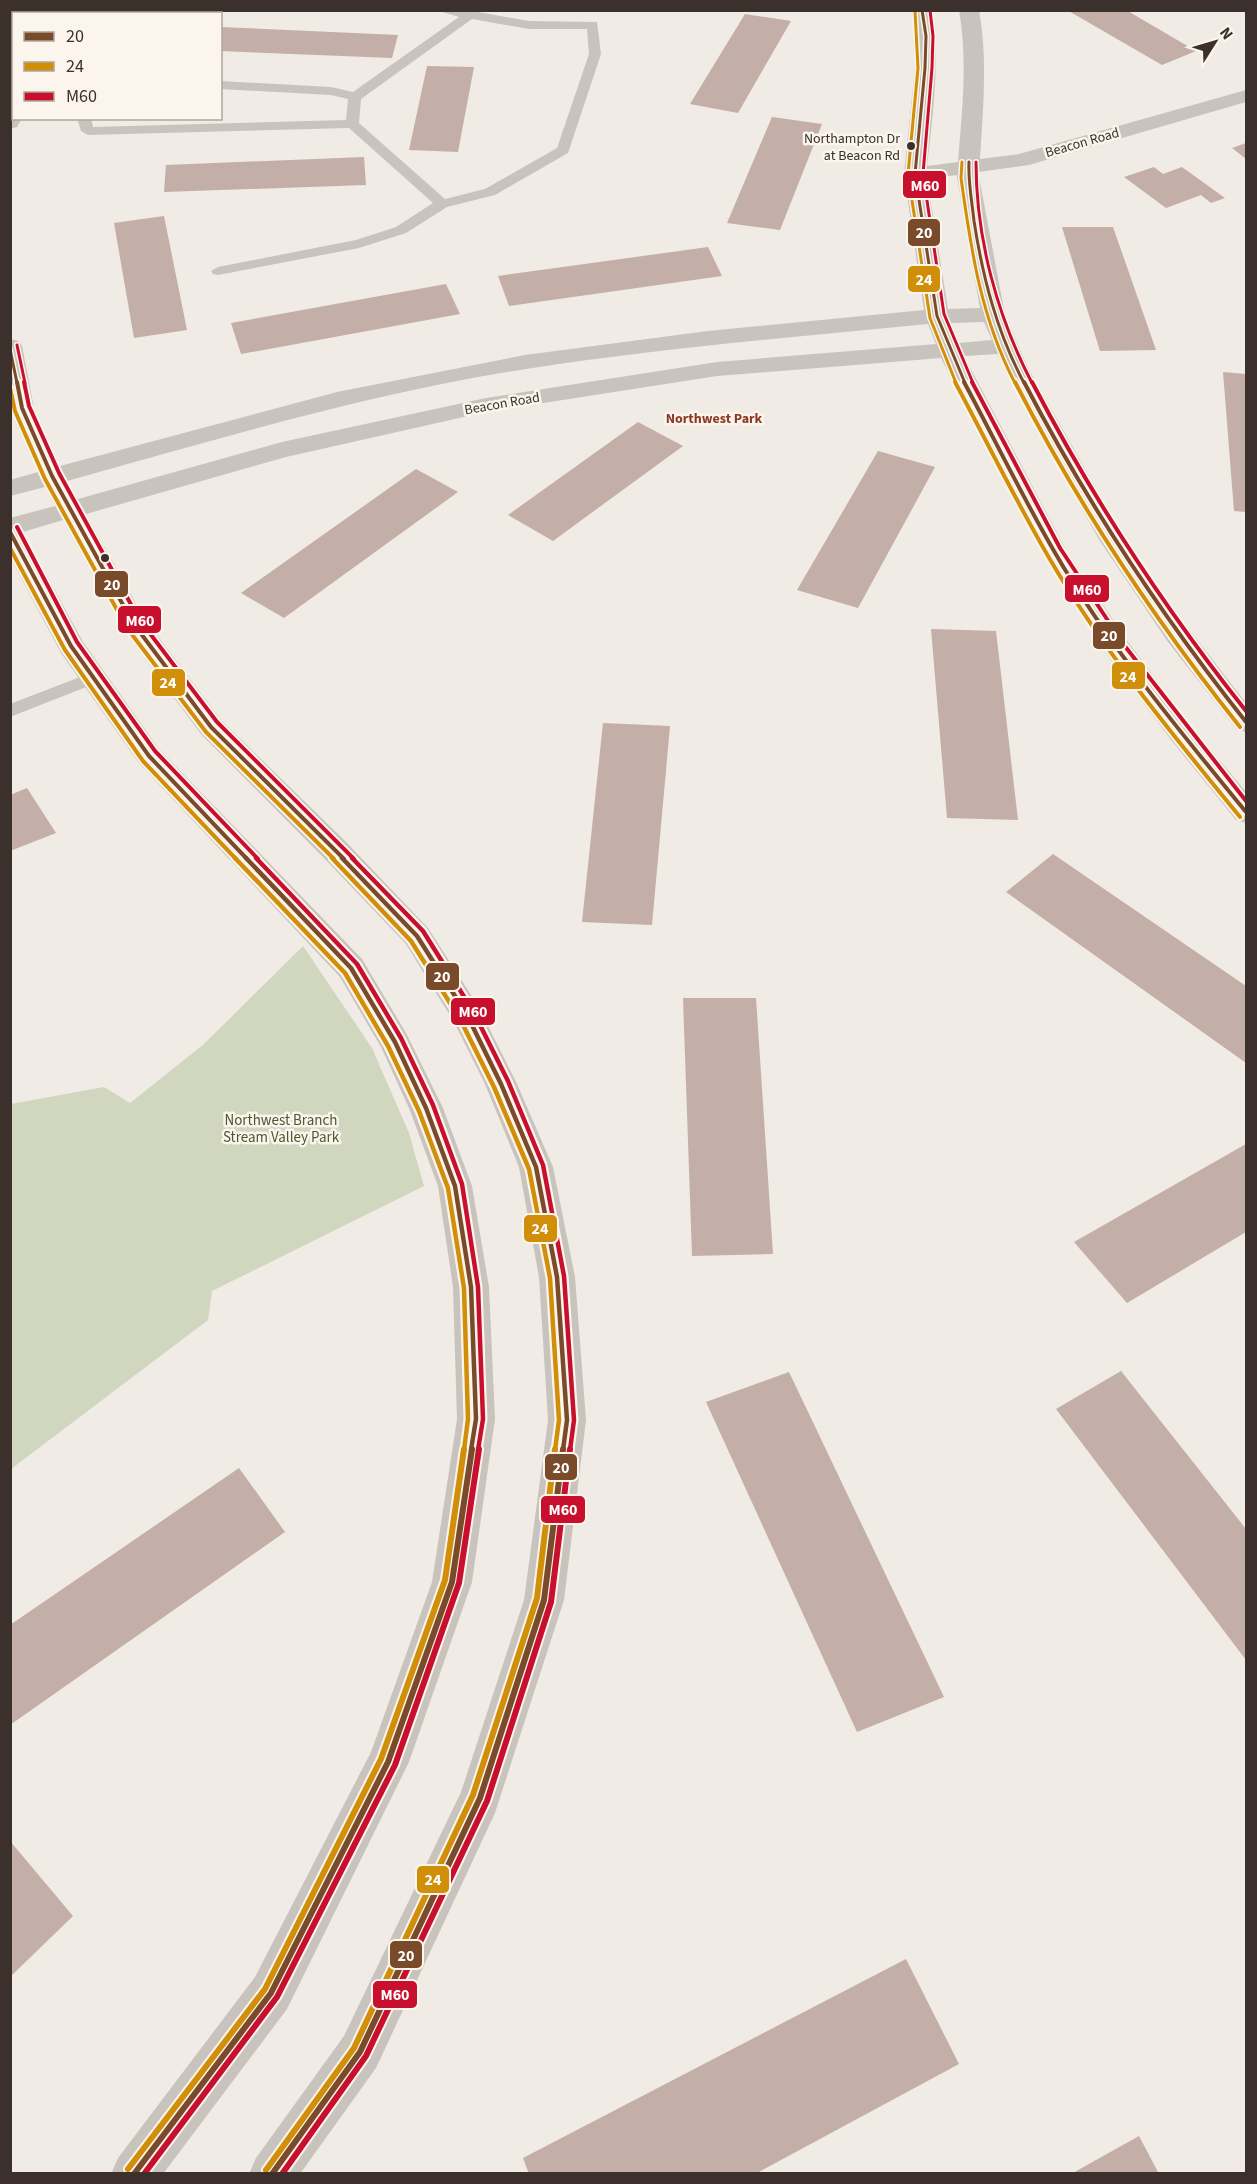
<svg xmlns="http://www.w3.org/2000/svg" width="1257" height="2184" font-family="'Source Sans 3',sans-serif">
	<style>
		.green { fill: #d1d6bf }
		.building { fill: #c3afa7 }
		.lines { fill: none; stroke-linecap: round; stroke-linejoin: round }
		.lane { fill: #c9c3be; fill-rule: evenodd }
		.street { fill: #c9c3be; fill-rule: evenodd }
		.bus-1-far3-casing { stroke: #fbf5ee; stroke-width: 6 }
		.bus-1-far2-casing { stroke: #fbf5ee; stroke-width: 8 }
		.bus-1-far1-casing { stroke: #fbf5ee; stroke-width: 9 }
		.bus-1-casing { stroke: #fbf5ee; stroke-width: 10 }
		.bus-2-far3-casing { stroke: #fbf5ee; stroke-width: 6 }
		.bus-2-far2-casing { stroke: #fbf5ee; stroke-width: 8 }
		.bus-2-far1-casing { stroke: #fbf5ee; stroke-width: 9 }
		.bus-2-casing { stroke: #fbf5ee; stroke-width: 10 }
		.bus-3-far3-casing { stroke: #fbf5ee; stroke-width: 6 }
		.bus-3-far2-casing { stroke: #fbf5ee; stroke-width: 8 }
		.bus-3-far1-casing { stroke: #fbf5ee; stroke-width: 9 }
		.bus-3-casing { stroke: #fbf5ee; stroke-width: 10 }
		.bus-1-far3 { stroke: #7a4b2a; stroke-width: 3 }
		.bus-1-far2 { stroke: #7a4b2a; stroke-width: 4 }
		.bus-1-far1 { stroke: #7a4b2a; stroke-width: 4.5 }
		.bus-1 { stroke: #7a4b2a; stroke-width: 6 }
		.bus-2-far3 { stroke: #d18e09; stroke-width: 3 }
		.bus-2-far2 { stroke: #d18e09; stroke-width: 4 }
		.bus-2-far1 { stroke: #d18e09; stroke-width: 4.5 }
		.bus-2 { stroke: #d18e09; stroke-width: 6 }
		.bus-3-far3 { stroke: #c8102e; stroke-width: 3 }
		.bus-3-far2 { stroke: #c8102e; stroke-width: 4 }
		.bus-3-far1 { stroke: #c8102e; stroke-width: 4.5 }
		.bus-3 { stroke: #c8102e; stroke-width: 6 }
		.bus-dot { fill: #3b302b; stroke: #fbf5ee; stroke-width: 2 }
		.labels { text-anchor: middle; stroke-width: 5; stroke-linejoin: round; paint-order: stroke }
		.bus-label { font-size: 14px; fill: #3b302b; stroke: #fbf5ee; text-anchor: end }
		.far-street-label { font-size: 14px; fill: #3b302b; stroke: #fbf5ee }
		.far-neighbourhood-label { font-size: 14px; font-weight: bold; fill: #8c3b22; stroke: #fbf5ee }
		.park-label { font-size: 15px; fill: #4a5a2e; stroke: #fbf5ee }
		.line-badge { stroke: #fbf5ee; stroke-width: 2 }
		.badge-label { font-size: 16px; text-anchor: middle; font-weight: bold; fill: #fff }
	</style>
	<rect width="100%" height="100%" fill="#f0ebe5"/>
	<polygon class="green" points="303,946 372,1048 409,1133 424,1186 212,1291 208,1320 11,1469 11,1104 104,1087 130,1103 204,1044"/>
	<g class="building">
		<polygon points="1067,10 1126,10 1196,51 1162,65"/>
		<polygon points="745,14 791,21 738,113 690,104"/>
		<polygon points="220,27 398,35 392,58 220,51"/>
		<polygon points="427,66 474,67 458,152 409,150"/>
		<polygon points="772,117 822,124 780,230 727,223"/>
		<polygon points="1246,143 1246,159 1232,148"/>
		<polygon points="364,157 366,185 164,192 166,165"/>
		<polygon points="1154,167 1163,174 1182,167 1225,198 1211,203 1201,195 1166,208 1124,177"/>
		<polygon points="164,216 187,330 134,338 114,223"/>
		<polygon points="1062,227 1113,227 1156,350 1100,351"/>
		<polygon points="708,247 722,276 509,306 498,276"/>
		<polygon points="446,284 460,314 241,354 231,323"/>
		<polygon points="1223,372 1246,374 1246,512 1234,511"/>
		<polygon points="638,422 683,446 553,541 508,515"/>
		<polygon points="878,451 935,467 858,608 797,590"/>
		<polygon points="416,469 458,492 284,618 241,593"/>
		<polygon points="931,629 996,631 1018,820 947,818"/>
		<polygon points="603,723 670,726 652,925 582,922"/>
		<polygon points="27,788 56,833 10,851 10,795"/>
		<polygon points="1053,854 1246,986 1246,1063 1006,892"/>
		<polygon points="683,998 756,998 773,1254 692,1256"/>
		<polygon points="1246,1144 1246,1232 1127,1303 1074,1242"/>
		<polygon points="1121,1371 1246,1529 1246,1660 1056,1409"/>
		<polygon points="789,1372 944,1697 857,1732 706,1402"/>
		<polygon points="239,1468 285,1532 10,1725 10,1625"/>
		<polygon points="10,1841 73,1916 10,1977"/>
		<polygon points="906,1959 959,2064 755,2174 529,2174 523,2158"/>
		<polygon points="1139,2136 1159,2174 1071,2174"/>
	</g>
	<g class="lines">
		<g class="lane">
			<path d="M436,10H467L529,21L597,22L601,54L568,153L495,195L447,207L406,233L359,248L218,275L213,274L211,271L218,267L356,240L396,227L433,203L349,128L88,135L81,131L77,118H91L93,127L346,120L348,99L331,95L220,89V81L331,87L353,92L459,17ZM472,19L529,29H587L589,54L557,148L485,189L445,199L359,123L361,99Z"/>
			<rect x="10" y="104" width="4" height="8"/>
			<polygon points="93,672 99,674 102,678 99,682 10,717 10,704"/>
		</g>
		<g class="street">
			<polygon points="10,10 21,10 19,14 14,14 14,18 10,19"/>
			<polygon points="50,10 70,10 68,14 48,14"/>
			<path d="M912,10H932C940,62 933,115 927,166L958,162C962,111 968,61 959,10H979C988,60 983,109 980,159L1019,154L1246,90V102L1029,165L979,172V177L1005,315L1027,366L1124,538L1188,628L1246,703V732L1236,729L1168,642L1100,541L1043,441L998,354L964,356L1066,550L1128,642L1192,727L1246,792V823L1236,820L1172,741L1108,656L1045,558L941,358L717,376L486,412L286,457L86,514L144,618L221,720L346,842L428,928L478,1006L517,1084L553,1167L575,1277L586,1420L564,1600L495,1813L376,2068L300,2174H249L256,2158L344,2036L461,1792L524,1600L548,1420L539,1277L519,1167L485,1084L454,1022L406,944L324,858L201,734L123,629L63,520L23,532L83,642L159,749L362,959L406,1033L443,1108L472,1186L489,1287L495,1419L472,1582L409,1762L287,2009L163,2174H111L118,2158L255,1977L371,1752L432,1582L457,1419L453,1287L438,1186L409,1108L381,1047L340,977L139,763L61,653L10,557V518L55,506L45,487L10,496V480L38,472L10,410V339L18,341L22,346L34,408L60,466L337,392L525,355L708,331L924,310L904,174L915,68L916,36ZM957,175V177L980,308L948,309L927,179ZM984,322L992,340L959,343L951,323ZM928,324L936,344L717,362L486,398L282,442L78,499L67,481C219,439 370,393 526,369C660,348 794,337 928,324Z"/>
			<polygon points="14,108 14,118 22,118 17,127 10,129 10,109"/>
		</g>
		<defs>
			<g id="bus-1-far3">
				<polyline points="922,10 926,36 925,68 915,174 937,316 965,383"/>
				<path d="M969,162C968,182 972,202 974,221C983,279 997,332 1024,383"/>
				<polyline points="10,349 17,383"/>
			</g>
			<g id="bus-1-far2">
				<polyline points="17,382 22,408 52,476 133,623 211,727 344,859"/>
				<path d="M964,382C994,438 1022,496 1054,551C1108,645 1178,729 1246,812"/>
				<path d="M1024,382C1087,503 1161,615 1246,722"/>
				<polyline points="10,532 71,646 149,756 247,859"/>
			</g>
			<g id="bus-1-far1">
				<polyline points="246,858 351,968 395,1042 426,1108 455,1186 471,1287 476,1419 471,1450"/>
				<polyline points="342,858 417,936 467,1015 501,1084 536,1167 557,1277 567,1420 563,1450"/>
			</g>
			<g id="bus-1">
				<polyline points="134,2174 271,1993 388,1762 452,1582 472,1449"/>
				<polyline points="272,2174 360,2052 480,1798 544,1600 563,1449"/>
			</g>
			<g id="bus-2-far3">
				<polyline points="915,11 918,68 908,174 930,318 956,383"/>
				<path d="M962,162L961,178C971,250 981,318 1015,383"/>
			</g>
			<g id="bus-2-far2">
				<path d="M955,382C986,440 1015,499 1048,556C1102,649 1172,734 1240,817"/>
				<path d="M1015,382C1078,505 1154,619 1240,727"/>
				<polyline points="10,388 15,411 45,479 127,628 206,732 334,859"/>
				<polyline points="10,548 65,650 143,761 236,859"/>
			</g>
			<g id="bus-2-far1">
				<polyline points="235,858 345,973 388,1046 419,1111 448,1188 464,1288 468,1419 464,1450"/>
				<polyline points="332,858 411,941 460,1019 494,1087 529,1169 550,1278 559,1420 555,1450"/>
			</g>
			<g id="bus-2">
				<polyline points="128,2169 265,1989 381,1759 445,1580 464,1449"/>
				<polyline points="266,2170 354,2048 473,1795 537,1598 555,1449"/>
			</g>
			<g id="bus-3-far3">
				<polyline points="930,10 933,36 932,68 923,174 944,314 973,383"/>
				<path d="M976,162C976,238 997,316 1032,383"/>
				<polyline points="17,345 25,383"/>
			</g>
			<g id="bus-3-far2">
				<polyline points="24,382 29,406 59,473 139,619 217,722 354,859"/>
				<polyline points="972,382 1060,548 1124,645 1246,801"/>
				<path d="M1032,382C1093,499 1164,608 1246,711"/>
				<polyline points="17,527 77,642 155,751 258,859"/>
			</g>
			<g id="bus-3-far1">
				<polyline points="256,858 357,964 401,1038 433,1105 462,1184 478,1287 483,1419 478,1450"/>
				<polyline points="352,858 423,931 473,1011 508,1081 543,1165 564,1276 574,1420 570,1450"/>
			</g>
			<g id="bus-3">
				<polyline points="144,2174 277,1997 395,1765 459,1583 479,1449"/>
				<polyline points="282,2174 366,2056 487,1801 551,1602 570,1449"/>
			</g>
		</defs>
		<use href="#bus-1-far3" class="bus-1-far3-casing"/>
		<use href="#bus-1-far2" class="bus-1-far2-casing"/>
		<use href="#bus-1-far1" class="bus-1-far1-casing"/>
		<use href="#bus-1" class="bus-1-casing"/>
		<use href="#bus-2-far3" class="bus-2-far3-casing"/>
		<use href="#bus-2-far2" class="bus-2-far2-casing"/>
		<use href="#bus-2-far1" class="bus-2-far1-casing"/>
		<use href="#bus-2" class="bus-2-casing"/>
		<use href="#bus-3-far3" class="bus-3-far3-casing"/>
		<use href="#bus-3-far2" class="bus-3-far2-casing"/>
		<use href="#bus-3-far1" class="bus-3-far1-casing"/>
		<use href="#bus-3" class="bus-3-casing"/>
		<use href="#bus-1-far3" class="bus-1-far3"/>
		<use href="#bus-1-far2" class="bus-1-far2"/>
		<use href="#bus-1-far1" class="bus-1-far1"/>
		<use href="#bus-1" class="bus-1"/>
		<use href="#bus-2-far3" class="bus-2-far3"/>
		<use href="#bus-2-far2" class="bus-2-far2"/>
		<use href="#bus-2-far1" class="bus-2-far1"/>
		<use href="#bus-2" class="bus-2"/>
		<use href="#bus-3-far3" class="bus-3-far3"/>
		<use href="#bus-3-far2" class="bus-3-far2"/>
		<use href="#bus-3-far1" class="bus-3-far1"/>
		<use href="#bus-3" class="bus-3"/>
	</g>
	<g class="bus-dot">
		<circle cx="911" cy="146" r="5"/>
		<circle cx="105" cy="558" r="5"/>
	</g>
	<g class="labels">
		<g class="bus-label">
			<text x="900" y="143">Northampton Dr<tspan x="900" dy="17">at Beacon Rd</tspan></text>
		</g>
		<g class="far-street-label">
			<text transform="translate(1082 142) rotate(-16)" y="5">Beacon Road</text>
			<text transform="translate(502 403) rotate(-10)" y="5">Beacon Road</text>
		</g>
		<g class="far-neighbourhood-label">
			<text x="714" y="423">Northwest Park</text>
		</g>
		<g class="park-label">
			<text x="281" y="1125">Northwest Branch<tspan x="281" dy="17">Stream Valley Park</tspan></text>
		</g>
	</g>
	<g class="line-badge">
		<rect x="902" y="170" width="45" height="29" rx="6" fill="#c8102e"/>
		<rect x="907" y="218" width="34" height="29" rx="6" fill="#7a4b2a"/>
		<rect x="907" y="265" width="34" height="28" rx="6" fill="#d18e09"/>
		<rect x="94" y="570" width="35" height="28" rx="6" fill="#7a4b2a"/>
		<rect x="1064" y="574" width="46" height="29" rx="6" fill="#c8102e"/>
		<rect x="117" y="605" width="45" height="29" rx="6" fill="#c8102e"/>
		<rect x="1092" y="621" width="34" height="29" rx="6" fill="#7a4b2a"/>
		<rect x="1111" y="661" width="35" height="29" rx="6" fill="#d18e09"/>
		<rect x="151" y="668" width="35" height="29" rx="6" fill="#d18e09"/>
		<rect x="425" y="962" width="35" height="29" rx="6" fill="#7a4b2a"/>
		<rect x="450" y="997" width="46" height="29" rx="6" fill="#c8102e"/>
		<rect x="523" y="1214" width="35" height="29" rx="6" fill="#d18e09"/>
		<rect x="544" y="1453" width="34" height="28" rx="6" fill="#7a4b2a"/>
		<rect x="540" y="1495" width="46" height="29" rx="6" fill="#c8102e"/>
		<rect x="416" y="1865" width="34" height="29" rx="6" fill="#d18e09"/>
		<rect x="389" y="1940" width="34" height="29" rx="6" fill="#7a4b2a"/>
		<rect x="372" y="1980" width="46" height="29" rx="6" fill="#c8102e"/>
	</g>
	<g class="badge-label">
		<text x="925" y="191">M60</text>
		<text x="924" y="238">20</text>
		<text x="924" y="285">24</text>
		<text x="112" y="590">20</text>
		<text x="1087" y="595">M60</text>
		<text x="140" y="626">M60</text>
		<text x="1109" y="641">20</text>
		<text x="1128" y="682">24</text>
		<text x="168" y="688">24</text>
		<text x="442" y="982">20</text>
		<text x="473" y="1017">M60</text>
		<text x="540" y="1234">24</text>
		<text x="561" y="1473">20</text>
		<text x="563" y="1515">M60</text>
		<text x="433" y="1885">24</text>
		<text x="406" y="1961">20</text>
		<text x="395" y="2000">M60</text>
	</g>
	<rect width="1257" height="2184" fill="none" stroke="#3b302b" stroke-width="24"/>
	<rect x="12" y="12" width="210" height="108" fill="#fbf5ee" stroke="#aea6a0" stroke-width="1.5"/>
	<rect x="24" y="32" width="30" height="9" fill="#7a4b2a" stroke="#aea6a0" stroke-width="1.5"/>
	<text x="66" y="42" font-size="18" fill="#3b302b">20</text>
	<rect x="24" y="62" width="30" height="9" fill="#d18e09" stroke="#aea6a0" stroke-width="1.5"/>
	<text x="66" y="72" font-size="18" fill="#3b302b">24</text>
	<rect x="24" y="92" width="30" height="9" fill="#c8102e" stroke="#aea6a0" stroke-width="1.5"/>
	<text x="66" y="102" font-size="18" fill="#3b302b">M60</text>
	<g transform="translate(1215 42) rotate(53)" stroke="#fbf5ee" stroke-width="4.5" paint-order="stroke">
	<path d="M0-4.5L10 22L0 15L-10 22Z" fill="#3b302b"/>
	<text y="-9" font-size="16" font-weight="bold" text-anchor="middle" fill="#3b302b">N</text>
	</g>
</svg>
